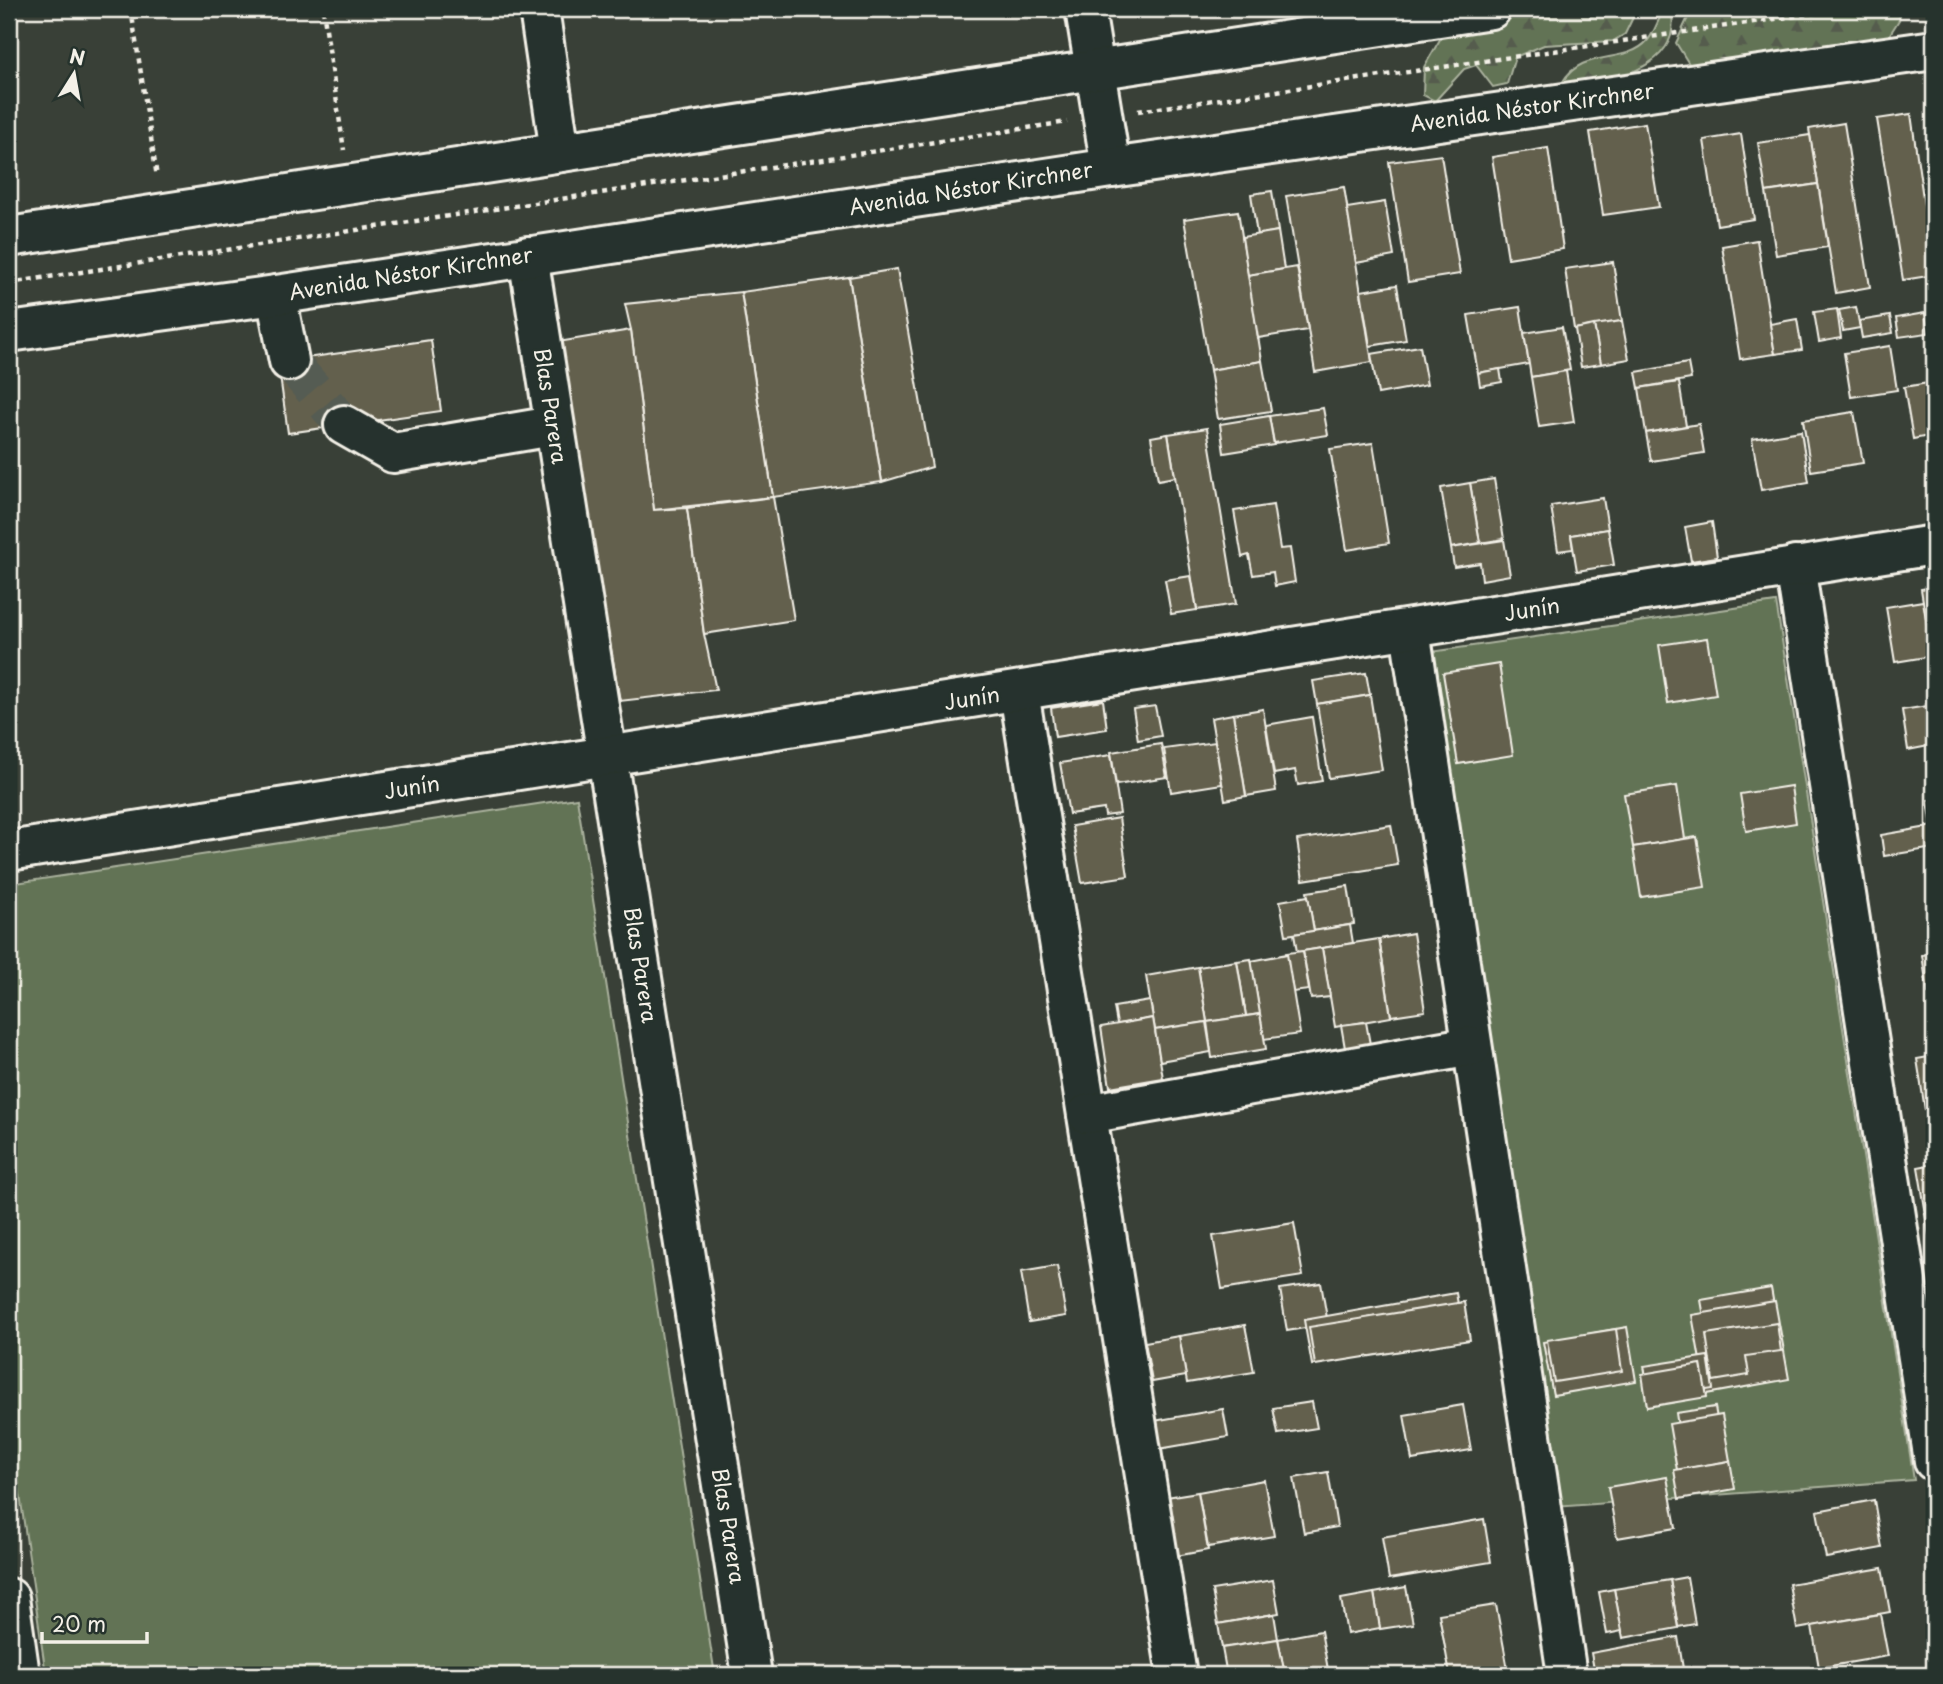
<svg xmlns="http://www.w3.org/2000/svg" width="1943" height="1684" font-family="'Playpen Sans',sans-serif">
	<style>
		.green { fill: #627355; stroke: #abb29e; stroke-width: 2 }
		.forest { fill: url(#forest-firs); stroke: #abb29e; stroke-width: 2 }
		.building { fill: #64604e; stroke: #f4f1e8; stroke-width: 2 }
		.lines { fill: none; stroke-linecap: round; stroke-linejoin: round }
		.minor-tunnel { stroke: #555b52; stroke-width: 38; stroke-dasharray: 38 19; stroke-linecap: butt }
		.minor-casing { stroke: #f4f1e8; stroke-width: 44 }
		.major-casing { stroke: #f4f1e8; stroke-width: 44 }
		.path { stroke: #f4f1e8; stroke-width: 4.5; stroke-dasharray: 5 5; stroke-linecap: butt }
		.minor { stroke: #26332d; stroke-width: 38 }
		.major { stroke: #26332d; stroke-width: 38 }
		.labels { text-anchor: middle; stroke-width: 5; stroke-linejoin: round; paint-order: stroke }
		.street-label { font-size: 21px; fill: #f4f1e8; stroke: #26332d }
	</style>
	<defs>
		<pattern id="forest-firs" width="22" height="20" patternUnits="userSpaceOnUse" patternTransform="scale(1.75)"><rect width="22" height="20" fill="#627355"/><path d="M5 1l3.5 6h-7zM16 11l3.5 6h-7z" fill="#545b4d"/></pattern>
	</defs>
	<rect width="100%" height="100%" fill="#394037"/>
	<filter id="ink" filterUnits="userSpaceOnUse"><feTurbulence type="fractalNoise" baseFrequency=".0143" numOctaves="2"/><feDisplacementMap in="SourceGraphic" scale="14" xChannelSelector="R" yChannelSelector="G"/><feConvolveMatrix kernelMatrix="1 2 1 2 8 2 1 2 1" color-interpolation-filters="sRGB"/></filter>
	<g filter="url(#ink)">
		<g class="green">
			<polygon points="1776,602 1914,1480 1555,1507 1424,653"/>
			<polygon points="577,798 715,1675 46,1675 9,1419 9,884"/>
		</g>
		<g class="forest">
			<polygon points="1607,9 1637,9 1625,34 1613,41 1544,45 1515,57 1507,84 1493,87 1476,65 1464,69 1435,101 1423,95 1424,67 1446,29 1489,17 1590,17 1603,13"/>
			<polygon points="1692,9 1901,9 1899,20 1876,56 1691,67 1676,43"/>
			<path d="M1661,15H1672C1680,68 1613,78 1574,91L1562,83C1582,47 1626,66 1648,40C1654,33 1657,23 1661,15Z"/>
		</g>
		<g class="building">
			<polygon points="1911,114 1934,275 1903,280 1877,119"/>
			<polygon points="1645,123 1659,207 1603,215 1590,132"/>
			<polygon points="1844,123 1870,287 1836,293 1809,129"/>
			<polygon points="1741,134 1754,219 1717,225 1704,140"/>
			<polygon points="1810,135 1818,184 1766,192 1758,143"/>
			<polygon points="1548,148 1563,249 1508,258 1492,157"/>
			<polygon points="1441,155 1460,274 1408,282 1389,162"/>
			<polygon points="1818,184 1828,247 1776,255 1766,192"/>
			<polygon points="1344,187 1372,362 1315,372 1286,196"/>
			<polygon points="1272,191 1278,231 1257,235 1251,194"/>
			<polygon points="1385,202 1394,256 1356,263 1347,208"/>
			<polygon points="1238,211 1262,361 1210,370 1184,219"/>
			<polygon points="1278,231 1284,269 1248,275 1242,237"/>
			<polygon points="1757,240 1775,354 1740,359 1722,246"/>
			<polygon points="1613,262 1622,321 1574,329 1565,269"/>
			<polygon points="1297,267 1308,330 1258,338 1248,275"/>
			<polygon points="897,269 932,467 882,482 849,277"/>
			<polygon points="849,277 882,482 773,497 741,292"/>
			<polygon points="1397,285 1406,340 1370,346 1361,291"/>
			<polygon points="741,292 773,497 654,510 631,330 625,304"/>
			<polygon points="1520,307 1529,364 1478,373 1468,315"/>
			<polygon points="1856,307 1860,328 1843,331 1839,310"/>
			<polygon points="1837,309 1841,338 1819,342 1814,312"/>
			<polygon points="1925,313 1928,333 1899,337 1896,318"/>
			<polygon points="1890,316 1893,333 1862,338 1859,321"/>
			<polygon points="1797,319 1802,350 1775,354 1770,324"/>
			<polygon points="1622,321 1629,359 1601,364 1594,325"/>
			<polygon points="1594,325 1601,364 1581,367 1575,329"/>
			<polygon points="1562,327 1570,370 1531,377 1524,333"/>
			<polygon points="631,330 654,510 687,508 704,634 716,690 620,701 558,342"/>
			<polygon points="431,340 441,411 288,433 278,362"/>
			<polygon points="1420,346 1427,385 1378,394 1371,354"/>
			<polygon points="1890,346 1897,390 1851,397 1844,353"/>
			<polygon points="1262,361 1271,411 1218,419 1210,370"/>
			<polygon points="1688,363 1691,379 1639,388 1636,372"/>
			<polygon points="1500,369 1502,382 1480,386 1478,373"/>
			<polygon points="1566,371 1574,422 1539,427 1531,377"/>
			<polygon points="1679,382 1686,426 1646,433 1639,388"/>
			<polygon points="1934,382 1934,435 1913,439 1904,387"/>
			<polygon points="1323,408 1328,435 1274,443 1269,416"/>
			<polygon points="1854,412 1863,463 1811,471 1803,420"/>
			<polygon points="1269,416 1274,445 1224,453 1220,424"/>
			<polygon points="1699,424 1704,453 1651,461 1646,433"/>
			<polygon points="1207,428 1236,604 1197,610 1168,434"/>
			<polygon points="1801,431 1809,482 1761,490 1752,439"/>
			<polygon points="1168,434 1175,477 1158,480 1151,437"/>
			<polygon points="1373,443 1389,543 1347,550 1330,449"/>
			<polygon points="1494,479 1504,539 1480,543 1470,483"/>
			<polygon points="1470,483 1480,543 1451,548 1441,488"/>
			<polygon points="773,497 794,620 704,634 687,508"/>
			<polygon points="1603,498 1608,529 1571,535 1573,549 1558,551 1551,506"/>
			<polygon points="1273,505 1280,549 1290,548 1295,582 1275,586 1273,572 1253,575 1249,555 1242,557 1234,511"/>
			<polygon points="1712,522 1717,557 1691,561 1685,527"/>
			<polygon points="1608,529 1614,565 1577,571 1571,535"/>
			<polygon points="1504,540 1510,575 1482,580 1480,563 1454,567 1451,548"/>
			<polygon points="1191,576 1197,610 1171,614 1165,580"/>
			<polygon points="1934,587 1934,670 1921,589"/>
			<polygon points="1923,601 1932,656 1895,662 1886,607"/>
			<polygon points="1707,638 1716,695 1668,703 1659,645"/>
			<polygon points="1499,664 1513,755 1458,764 1443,673"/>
			<polygon points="1366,673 1370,695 1317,704 1313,681"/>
			<polygon points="1370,695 1382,770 1329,778 1317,704"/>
			<polygon points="1103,700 1107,729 1055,737 1051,708"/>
			<polygon points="1934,705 1934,745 1908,750 1902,710"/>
			<polygon points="1155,706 1161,736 1138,740 1133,709"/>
			<polygon points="1263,709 1276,791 1246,796 1233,714"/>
			<polygon points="1233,714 1246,796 1225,800 1211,718"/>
			<polygon points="1312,717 1322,781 1298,785 1295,770 1274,774 1266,725"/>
			<polygon points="1215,742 1222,784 1171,792 1164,749"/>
			<polygon points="1161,744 1167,777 1116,785 1111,752"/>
			<polygon points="1111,755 1120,814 1105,816 1104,809 1069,814 1060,763"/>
			<polygon points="1677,786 1685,839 1633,847 1624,794"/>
			<polygon points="1791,786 1796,823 1746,831 1740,794"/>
			<polygon points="1934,799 1934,826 1932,827 1928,800"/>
			<polygon points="1119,818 1128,876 1082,883 1072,826"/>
			<polygon points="1391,825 1398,865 1303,880 1297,840"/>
			<polygon points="1934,826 1934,848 1884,856 1881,835"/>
			<polygon points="1697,837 1705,887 1641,897 1633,847"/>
			<polygon points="1348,886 1354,924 1314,931 1307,892"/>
			<polygon points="1308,896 1314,931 1286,935 1280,901"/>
			<polygon points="1350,925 1353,943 1297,952 1294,934"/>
			<polygon points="1413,933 1425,1011 1391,1016 1379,939"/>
			<polygon points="1379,939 1391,1017 1335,1027 1322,948"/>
			<polygon points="1322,948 1330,997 1311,999 1303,951"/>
			<polygon points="1303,951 1309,990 1293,992 1286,953"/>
			<polygon points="1934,953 1934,992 1928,993 1922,955"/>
			<polygon points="1287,954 1300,1034 1264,1039 1251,961"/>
			<polygon points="1251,959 1260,1014 1246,1016 1237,961"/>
			<polygon points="1237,961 1246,1016 1207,1022 1198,967"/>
			<polygon points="1198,967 1207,1022 1155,1030 1146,976"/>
			<polygon points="1150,1001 1153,1018 1117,1024 1114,1007"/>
			<polygon points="1260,1014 1266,1049 1212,1058 1207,1022"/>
			<polygon points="1153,1018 1163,1078 1110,1087 1101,1027"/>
			<polygon points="1206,1022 1211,1052 1160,1061 1155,1030"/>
			<polygon points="1366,1022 1371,1050 1346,1054 1341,1025"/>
			<polygon points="1934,1056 1934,1109 1925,1110 1917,1059"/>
			<polygon points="1934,1164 1934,1213 1926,1214 1918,1167"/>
			<polygon points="1934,1213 1934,1263 1925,1214"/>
			<polygon points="1294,1223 1303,1276 1222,1289 1213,1236"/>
			<polygon points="1057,1266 1066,1316 1029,1322 1021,1272"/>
			<polygon points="1321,1283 1328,1324 1287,1331 1280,1289"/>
			<polygon points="1771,1288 1777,1323 1707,1334 1701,1300"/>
			<polygon points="1456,1293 1464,1338 1312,1365 1304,1320"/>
			<polygon points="1775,1301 1789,1379 1706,1394 1692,1315"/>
			<polygon points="1464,1302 1470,1340 1315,1365 1309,1327"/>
			<polygon points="1777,1323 1781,1351 1746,1356 1749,1375 1713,1381 1706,1334"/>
			<polygon points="1245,1325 1254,1372 1187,1383 1179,1336"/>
			<polygon points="1627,1327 1636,1381 1553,1395 1543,1342"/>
			<polygon points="1616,1329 1622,1371 1554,1382 1547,1340"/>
			<polygon points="1179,1336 1186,1376 1152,1382 1145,1342"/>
			<polygon points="1708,1356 1713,1389 1650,1399 1644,1366"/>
			<polygon points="1701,1364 1707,1397 1647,1407 1642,1374"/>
			<polygon points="1312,1402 1317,1428 1278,1434 1273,1408"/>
			<polygon points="1463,1405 1471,1450 1412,1460 1404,1415"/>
			<polygon points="1715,1407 1723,1454 1683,1460 1676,1413"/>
			<polygon points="1223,1409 1228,1437 1153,1450 1148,1422"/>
			<polygon points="1722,1415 1730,1461 1677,1470 1669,1424"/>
			<polygon points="1730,1461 1735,1489 1679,1499 1674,1470"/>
			<polygon points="1328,1472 1337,1527 1304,1533 1294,1478"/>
			<polygon points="1667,1477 1676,1528 1617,1538 1608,1487"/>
			<polygon points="1264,1480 1274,1536 1208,1547 1198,1492"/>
			<polygon points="1198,1492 1208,1550 1171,1557 1160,1498"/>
			<polygon points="1874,1500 1882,1548 1826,1558 1817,1511"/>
			<polygon points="1484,1519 1491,1562 1389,1579 1382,1537"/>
			<polygon points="1882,1568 1890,1612 1797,1629 1789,1584"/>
			<polygon points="1687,1577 1695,1624 1678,1627 1670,1580"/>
			<polygon points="1273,1580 1279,1613 1218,1624 1212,1590"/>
			<polygon points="1670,1580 1678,1628 1623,1638 1614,1589"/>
			<polygon points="1406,1587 1413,1624 1380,1629 1374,1593"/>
			<polygon points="1614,1589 1622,1631 1607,1634 1599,1592"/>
			<polygon points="1374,1593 1380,1628 1347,1634 1341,1599"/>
			<polygon points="1496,1605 1509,1675 1450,1675 1439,1614"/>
			<polygon points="1274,1614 1278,1639 1222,1648 1218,1624"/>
			<polygon points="1880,1614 1888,1656 1819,1668 1812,1626"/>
			<polygon points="1321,1631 1329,1675 1285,1675 1278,1639"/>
			<polygon points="1678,1637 1684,1675 1595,1675 1591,1653"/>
			<polygon points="1278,1639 1285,1675 1227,1675 1222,1648"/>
		</g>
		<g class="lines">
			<polyline class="minor-tunnel" points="289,361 344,425"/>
			<defs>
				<g id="minor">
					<polyline points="539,9 560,152"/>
					<polyline points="1085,9 1111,168"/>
					<polyline points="528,256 752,1675"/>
					<polyline points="276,295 289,361"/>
					<polyline points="344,425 393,453 553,426"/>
					<polyline points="1795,566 1934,1461"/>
					<polyline points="1410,630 1567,1675"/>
					<polyline points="1019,692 1177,1675"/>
					<polyline points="9,851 1934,545"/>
					<polyline points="1087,1114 1472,1046"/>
					<polyline points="9,1598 20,1675"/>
				</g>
				<g id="major">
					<polyline points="9,237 1491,9"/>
					<polyline points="9,332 276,295 1111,168 1934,50"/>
				</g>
			</defs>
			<use href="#minor" class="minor-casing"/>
			<use href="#major" class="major-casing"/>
			<g class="path">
				<polyline points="131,9 157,177"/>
				<polyline points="323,9 344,150"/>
				<polyline points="1138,111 1844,9"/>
				<polyline points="9,283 1067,122"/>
			</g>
			<use href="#minor" class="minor"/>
			<use href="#major" class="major"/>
		</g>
	</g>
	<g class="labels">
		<g class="street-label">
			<text transform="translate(1532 108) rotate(-8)" y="7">Avenida Néstor Kirchner</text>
			<text transform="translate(971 189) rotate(-9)" y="7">Avenida Néstor Kirchner</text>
			<text transform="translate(411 274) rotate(-9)" y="7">Avenida Néstor Kirchner</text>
			<text transform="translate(550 406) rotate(81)" y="7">Blas Parera</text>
			<text transform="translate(1532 610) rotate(-9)" y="7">Junín</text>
			<text transform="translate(972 699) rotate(-9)" y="7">Junín</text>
			<text transform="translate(412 788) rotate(-9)" y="7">Junín</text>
			<text transform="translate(640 965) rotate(81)" y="7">Blas Parera</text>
			<text transform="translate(728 1526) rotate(81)" y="7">Blas Parera</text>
		</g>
	</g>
	<rect width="1943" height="1684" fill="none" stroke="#26332d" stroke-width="35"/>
	<rect x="18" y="18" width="1908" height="1649" fill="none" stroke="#f4f1e8" stroke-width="2.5" filter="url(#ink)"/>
	<g transform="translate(74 74) rotate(11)" stroke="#26332d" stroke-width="5" paint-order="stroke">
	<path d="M0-5L12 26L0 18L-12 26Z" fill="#f4f1e8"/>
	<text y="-10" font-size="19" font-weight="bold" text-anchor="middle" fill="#f4f1e8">N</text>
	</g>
	<path d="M42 1632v10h105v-10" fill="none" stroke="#f4f1e8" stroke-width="3.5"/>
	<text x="52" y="1632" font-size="21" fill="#f4f1e8" stroke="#26332d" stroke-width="5" paint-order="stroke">20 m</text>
</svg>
